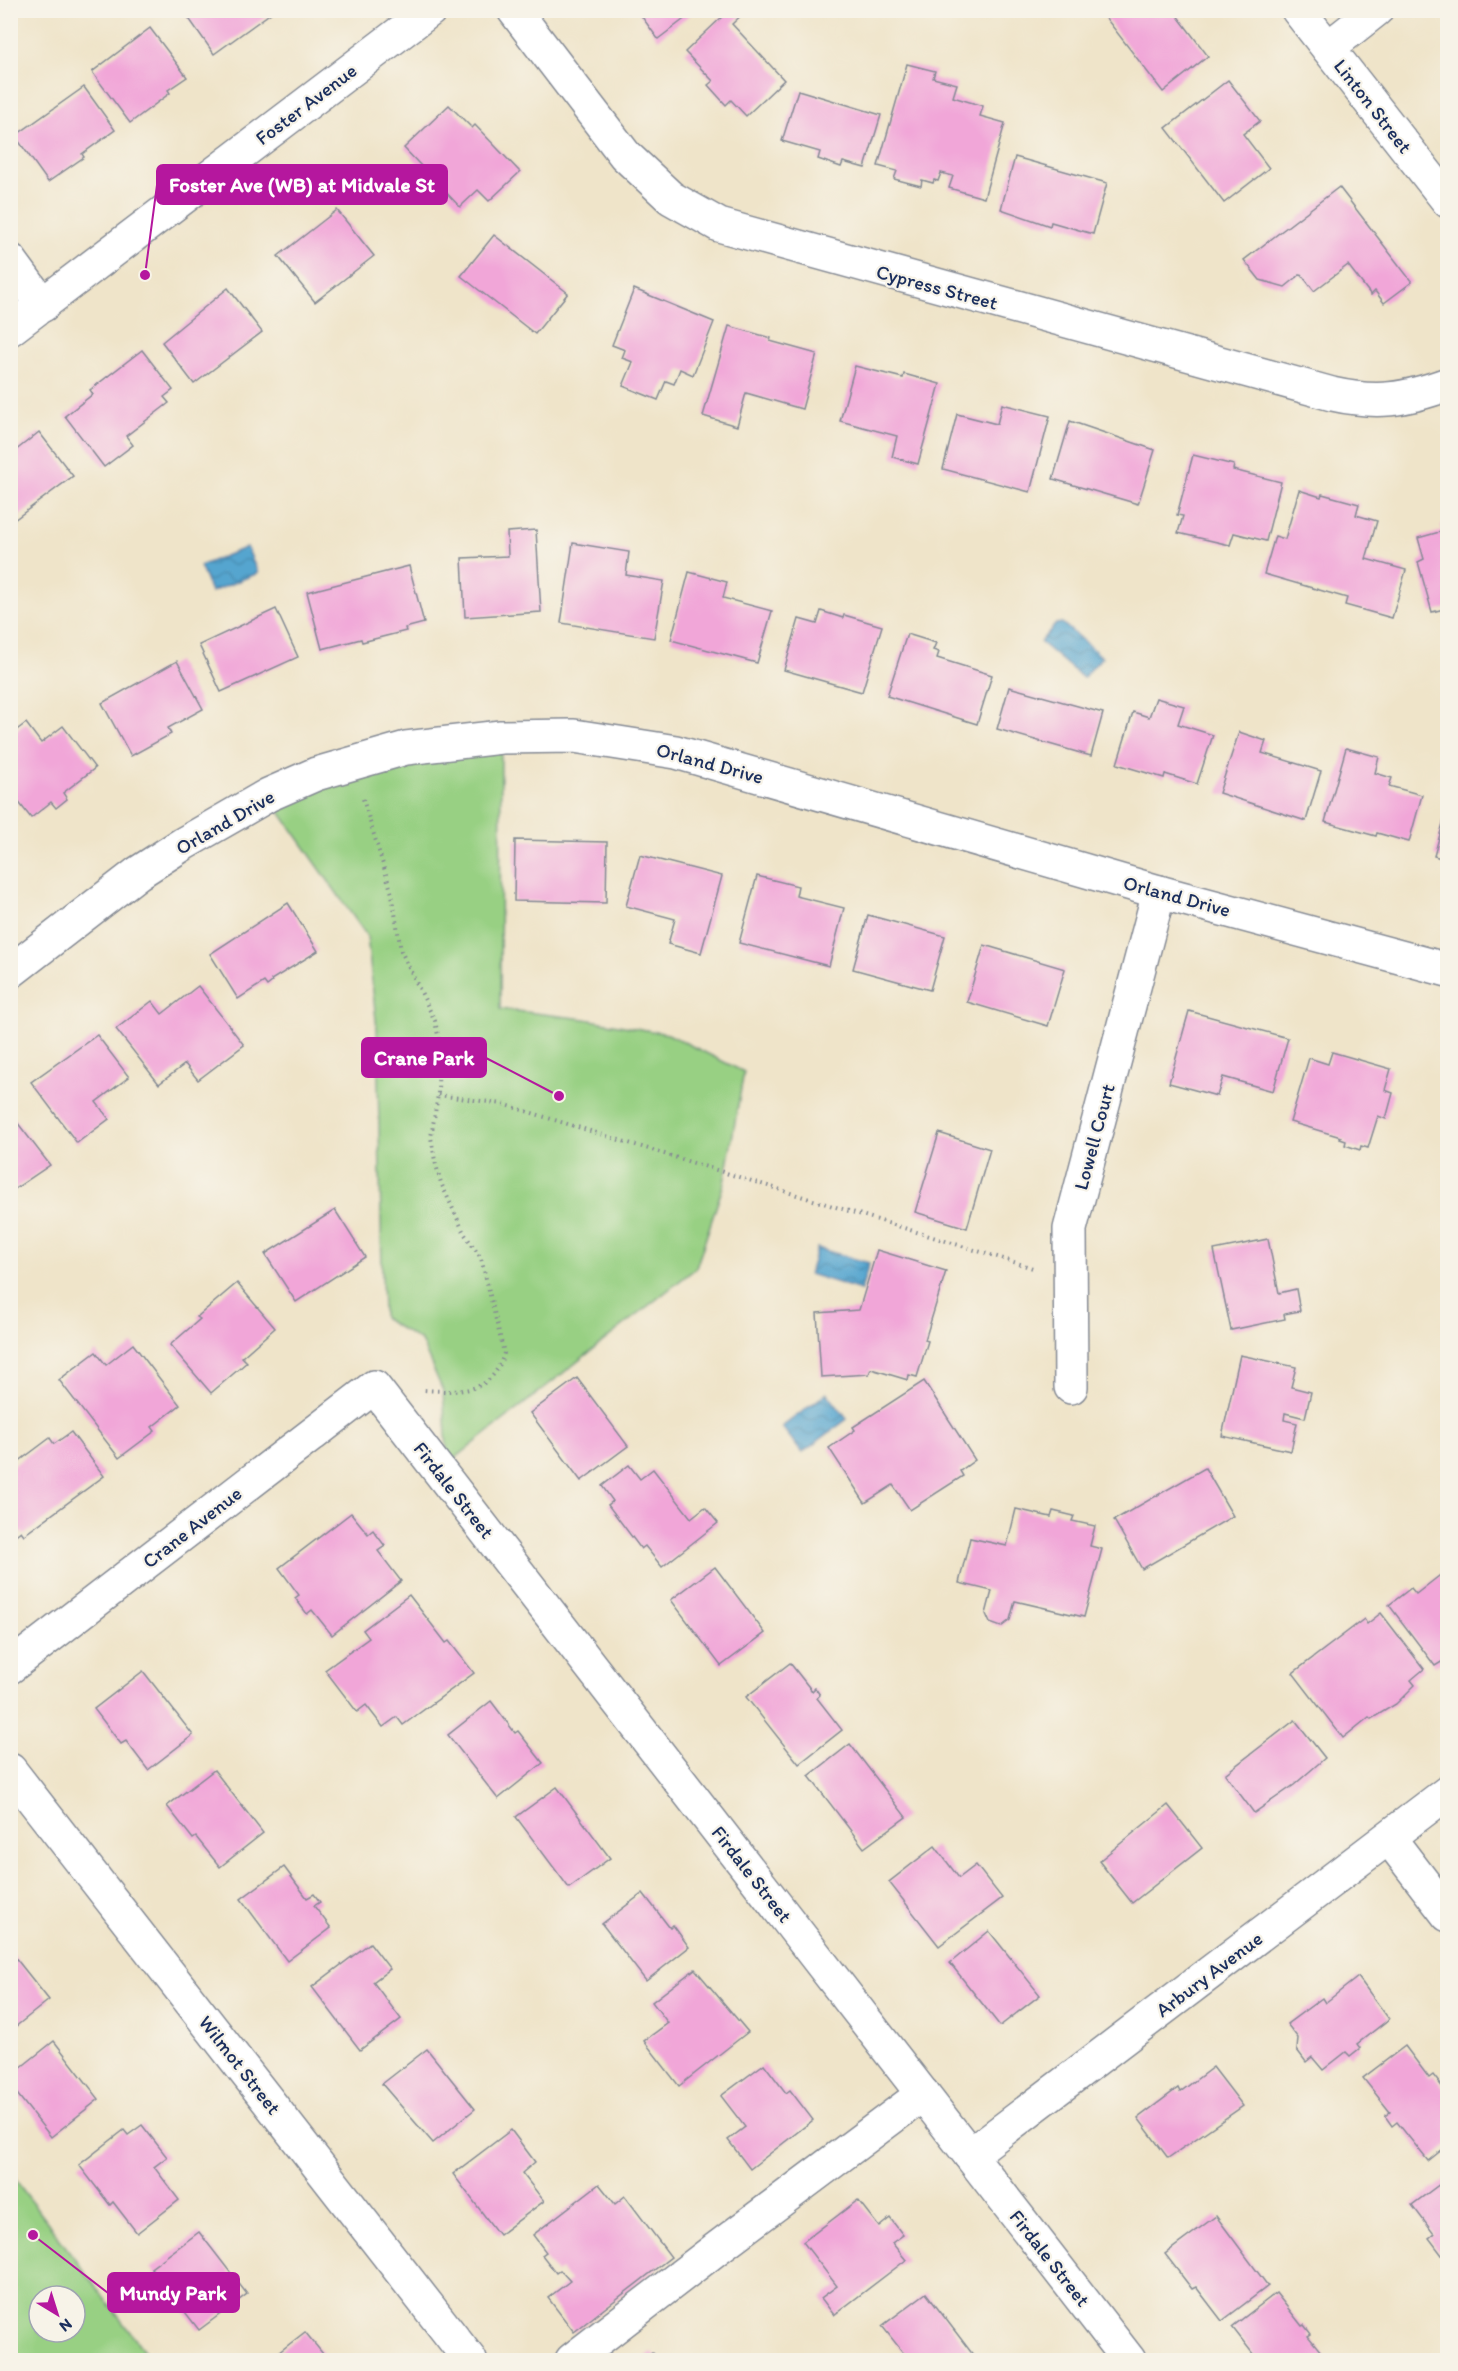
<svg xmlns="http://www.w3.org/2000/svg" width="1458" height="2371" font-family="Itim,sans-serif">
	<style>
		.park { fill: #98d083; stroke: #5a8070; stroke-width: 1.5; fill-rule: evenodd }
		.water { fill: url(#water-waves); stroke: #386a96; stroke-width: 1.5 }
		.building { fill: #f1a6d8 }
		.lines { fill: none; stroke-linecap: round; stroke-linejoin: round }
		.minor-casing { stroke: #858a94; stroke-width: 36 }
		.path { stroke: #858a94; stroke-width: 4; stroke-dasharray: 1.5 4.5; stroke-linecap: butt }
		.minor { stroke: #fff; stroke-width: 33 }
		.labels { text-anchor: middle; stroke-width: 4.5; stroke-linejoin: round; paint-order: stroke }
		.street-label { font-size: 20px; fill: #1b2f5e; stroke: #f7f3e8 }
		.leader { fill: none; stroke: #b5179e; stroke-width: 2 }
		.callout-dot { fill: #b5179e; stroke: #f7f3e8; stroke-width: 2 }
		.callout { fill: #b5179e; stroke: #b5179e; stroke-width: 2 }
		.callout-label { font-size: 21px; text-anchor: middle; font-weight: bold; fill: #fff }
	</style>
	<defs>
		<pattern id="water-waves" width="16" height="10" patternUnits="userSpaceOnUse" patternTransform="scale(1.5)"><rect width="16" height="10" fill="#55a5cf"/><path d="M0 5q4-4 8 0t8 0" fill="none" stroke="#4687ab"/></pattern>
	</defs>
	<rect width="100%" height="100%" fill="#f7f3e8"/>
	<filter id="ink" filterUnits="userSpaceOnUse"><feTurbulence type="fractalNoise" baseFrequency=".0167" numOctaves="2"/><feDisplacementMap in="SourceGraphic" scale="12" xChannelSelector="R" yChannelSelector="G"/><feConvolveMatrix kernelMatrix="1 2 1 2 8 2 1 2 1" color-interpolation-filters="sRGB"/></filter>
	<filter id="wash" filterUnits="userSpaceOnUse"><feTurbulence type="fractalNoise" baseFrequency=".008" numOctaves="4" result="noise"/><feDisplacementMap in="SourceGraphic" scale="24" xChannelSelector="R" yChannelSelector="G"/><feGaussianBlur stdDeviation="1.35" result="paint"/><feColorMatrix in="noise" values="0 0 0 0 0 0 0 0 0 0 0 0 0 0 0 0 0 1.4 0 .05"/><feComposite in="paint" operator="in"/></filter>
	<g filter="url(#wash)">
		<rect width="100%" height="100%" fill="#efe4c9"/>
		<g class="park">
			<polygon points="501,737 500,1009 585,1019 668,1034 744,1072 724,1183 696,1268 448,1464 443,1391 421,1341 383,1318 377,1029 367,936 268,795"/>
			<path d="M11,2174L151,2360H11ZM39,2296H75V2332H39Z"/>
		</g>
		<g class="water">
			<polygon points="247,547 258,573 211,592 200,566"/>
			<polygon points="1062,623 1102,657 1083,678 1040,642 1056,624"/>
			<polygon points="817,1248 869,1263 861,1290 809,1274"/>
			<polygon points="827,1393 847,1419 802,1453 782,1427"/>
		</g>
		<g id="blocks">
			<g class="building">
				<polygon points="183,10 275,10 214,54"/>
				<polygon points="637,10 696,10 658,39"/>
				<polygon points="724,10 747,10 732,24 784,80 746,116 731,100 726,105 708,85 713,81 685,52 724,15 722,12"/>
				<polygon points="1114,10 1173,10 1208,56 1163,92 1105,17"/>
				<polygon points="150,28 187,77 168,90 170,93 130,123 92,72"/>
				<polygon points="907,64 935,71 933,78 957,84 953,97 983,106 980,116 1005,123 984,198 949,188 953,176 941,173 938,181 934,180 933,183 922,180 921,186 894,179 897,171 878,166"/>
				<polygon points="1228,80 1260,121 1243,134 1269,168 1224,203 1166,128"/>
				<polygon points="84,87 115,130 82,154 84,157 48,182 15,136"/>
				<polygon points="798,90 881,115 865,168 843,162 841,167 818,159 820,152 782,141"/>
				<polygon points="449,105 472,128 475,125 520,172 489,201 478,190 460,207 404,148"/>
				<polygon points="1015,157 1107,183 1093,234 1051,222 1050,226 1001,209"/>
				<polygon points="1339,187 1412,282 1384,303 1375,291 1371,295 1348,265 1314,291 1301,274 1285,287 1260,280 1244,260"/>
				<polygon points="337,210 374,256 315,302 278,256"/>
				<polygon points="494,235 568,293 535,334 461,276"/>
				<polygon points="228,288 262,332 194,384 162,342"/>
				<polygon points="634,289 714,322 693,375 680,369 674,384 666,381 658,400 623,386 633,362 622,358 625,350 612,345"/>
				<polygon points="729,326 771,338 770,341 817,354 802,409 746,393 737,426 703,416"/>
				<polygon points="142,350 173,390 164,397 169,403 126,436 133,445 104,467 65,416 93,394 90,390"/>
				<polygon points="855,366 903,378 904,374 940,384 918,464 892,457 897,436 840,421"/>
				<polygon points="1002,404 1050,416 1030,492 943,469 957,414 997,424"/>
				<polygon points="1070,421 1155,450 1138,504 1053,479"/>
				<polygon points="39,432 73,476 10,523 10,455"/>
				<polygon points="1193,455 1234,465 1233,470 1281,482 1266,541 1234,533 1230,545 1178,533 1183,516 1177,515"/>
				<polygon points="1299,490 1321,497 1322,494 1359,504 1356,515 1377,521 1366,559 1406,570 1392,618 1345,605 1347,598 1264,574 1275,536 1285,539"/>
				<polygon points="1448,523 1448,608 1432,612 1418,562 1424,559 1418,538 1443,531 1441,525"/>
				<polygon points="536,530 541,612 465,617 462,558 508,556 507,532"/>
				<polygon points="573,543 629,552 626,575 664,581 654,638 561,623"/>
				<polygon points="409,566 424,623 405,628 406,631 362,642 361,639 322,649 307,592"/>
				<polygon points="689,572 727,582 723,598 772,611 757,663 671,640"/>
				<polygon points="276,609 298,657 221,692 199,645"/>
				<polygon points="821,611 843,618 844,615 882,626 862,692 784,670 799,619 817,624"/>
				<polygon points="907,634 936,643 933,650 939,652 937,658 992,675 977,724 887,696"/>
				<polygon points="177,661 203,709 168,728 171,734 131,756 102,703"/>
				<polygon points="1009,687 1103,713 1091,756 997,729"/>
				<polygon points="1156,698 1184,706 1178,724 1213,735 1197,784 1165,774 1164,778 1117,764 1133,712 1149,717"/>
				<polygon points="26,723 41,743 63,726 95,768 63,793 67,799 56,808 51,802 31,818 10,791 10,735"/>
				<polygon points="1239,732 1266,741 1262,753 1321,771 1306,821 1219,793"/>
				<polygon points="1346,748 1379,757 1375,773 1392,778 1389,786 1422,795 1409,842 1377,833 1376,836 1325,822"/>
				<polygon points="1447,809 1448,809 1448,860 1434,856"/>
				<polygon points="515,840 607,842 606,903 514,901"/>
				<polygon points="640,855 722,876 701,953 668,944 675,919 626,906"/>
				<polygon points="757,876 798,886 796,896 844,908 829,966 739,943"/>
				<polygon points="288,903 318,951 271,980 272,982 267,986 264,982 238,999 210,954"/>
				<polygon points="868,915 945,936 930,990 853,969"/>
				<polygon points="984,945 1065,969 1048,1026 967,1002"/>
				<polygon points="198,986 244,1045 198,1080 185,1064 159,1084 116,1029 152,1001 162,1014"/>
				<polygon points="1189,1011 1288,1038 1273,1091 1223,1077 1217,1096 1169,1083"/>
				<polygon points="97,1035 129,1077 96,1102 109,1119 77,1143 31,1082"/>
				<polygon points="1332,1052 1391,1069 1385,1090 1393,1093 1386,1119 1378,1116 1368,1148 1361,1146 1360,1150 1345,1145 1346,1141 1340,1139 1341,1137 1290,1122 1309,1058 1328,1064"/>
				<polygon points="10,1113 50,1165 10,1192"/>
				<polygon points="939,1133 990,1149 967,1228 915,1212"/>
				<polygon points="335,1210 365,1257 296,1302 265,1254"/>
				<polygon points="1268,1239 1279,1293 1296,1289 1300,1311 1284,1314 1285,1319 1231,1330 1214,1250"/>
				<polygon points="877,1250 946,1271 925,1340 928,1341 917,1377 909,1375 908,1380 871,1369 869,1374 821,1377 817,1313 859,1310"/>
				<polygon points="237,1283 275,1328 242,1357 247,1362 211,1393 170,1345 200,1319 197,1317"/>
				<polygon points="133,1344 180,1405 152,1427 155,1431 119,1458 59,1380 96,1352 106,1365"/>
				<polygon points="1240,1355 1296,1367 1291,1387 1311,1392 1305,1418 1285,1413 1284,1420 1297,1423 1291,1451 1222,1436"/>
				<polygon points="577,1378 628,1446 581,1481 530,1413"/>
				<polygon points="924,1381 975,1460 960,1471 963,1476 910,1510 893,1485 865,1503 829,1448 855,1430 853,1427"/>
				<polygon points="71,1432 104,1476 24,1535 21,1531 10,1539 10,1478 13,1476 10,1468 50,1438 54,1444"/>
				<polygon points="629,1465 640,1479 653,1469 691,1518 705,1507 718,1523 662,1567 645,1546 641,1549 608,1505 613,1501 602,1486"/>
				<polygon points="1205,1468 1233,1516 1142,1569 1114,1520"/>
				<polygon points="1016,1509 1051,1517 1053,1511 1074,1516 1072,1521 1095,1526 1090,1546 1102,1549 1084,1617 1015,1601 1010,1620 1001,1627 990,1623 986,1614 992,1591 959,1583 970,1538 1007,1546"/>
				<polygon points="351,1513 368,1534 373,1530 385,1546 378,1551 401,1581 332,1635 312,1610 307,1614 295,1598 299,1595 279,1568"/>
				<polygon points="715,1567 765,1633 721,1666 671,1600"/>
				<polygon points="1448,1569 1448,1658 1435,1666 1389,1605 1411,1588 1416,1594"/>
				<polygon points="409,1595 446,1643 449,1641 474,1673 403,1725 397,1717 383,1727 366,1705 357,1712 325,1670 369,1638 363,1630"/>
				<polygon points="1381,1613 1424,1669 1411,1680 1415,1685 1396,1704 1371,1719 1369,1717 1343,1738 1293,1673 1364,1619 1367,1624"/>
				<polygon points="790,1663 812,1691 815,1688 820,1695 817,1698 842,1730 799,1764 746,1697"/>
				<polygon points="143,1671 193,1735 148,1770 126,1741 121,1744 94,1709"/>
				<polygon points="491,1701 515,1733 518,1731 543,1763 498,1799 448,1735"/>
				<polygon points="1295,1720 1325,1758 1294,1785 1254,1813 1225,1774"/>
				<polygon points="850,1744 906,1817 864,1848 809,1776"/>
				<polygon points="214,1770 263,1833 220,1867 196,1837 193,1839 167,1806"/>
				<polygon points="557,1787 610,1858 569,1888 516,1817"/>
				<polygon points="1168,1805 1202,1848 1132,1903 1099,1861"/>
				<polygon points="935,1846 959,1878 976,1865 1002,1898 939,1946 889,1882"/>
				<polygon points="284,1867 307,1898 314,1894 320,1902 314,1906 331,1928 287,1961 241,1899"/>
				<polygon points="643,1893 670,1928 673,1925 689,1947 646,1981 602,1924"/>
				<polygon points="989,1931 1040,1995 1000,2026 950,1963"/>
				<polygon points="370,1943 390,1969 373,1982 401,2019 360,2050 312,1987"/>
				<polygon points="10,1951 49,2000 10,2031"/>
				<polygon points="695,1969 748,2032 679,2086 644,2041 668,2023 652,2002"/>
				<polygon points="1358,1977 1389,2019 1357,2044 1360,2048 1350,2056 1346,2052 1323,2070 1312,2057 1306,2062 1297,2050 1298,2038 1287,2024 1322,1998 1325,2003"/>
				<polygon points="54,2041 99,2099 51,2137 10,2085 10,2076"/>
				<polygon points="1405,2046 1429,2078 1433,2075 1448,2094 1448,2145 1428,2161 1397,2122 1392,2126 1385,2116 1390,2112 1363,2078"/>
				<polygon points="427,2049 475,2109 433,2143 382,2084"/>
				<polygon points="764,2064 786,2093 790,2090 813,2120 750,2169 728,2140 745,2127 721,2096"/>
				<polygon points="1213,2067 1243,2106 1168,2158 1138,2118 1178,2088 1180,2092"/>
				<polygon points="142,2125 167,2157 154,2167 179,2200 137,2233 113,2202 110,2205 79,2165 124,2130 128,2135"/>
				<polygon points="511,2130 535,2162 522,2173 544,2201 499,2235 453,2174"/>
				<polygon points="1448,2178 1448,2263 1429,2238 1434,2234 1412,2205"/>
				<polygon points="599,2184 615,2204 625,2196 671,2257 574,2332 548,2298 570,2281 560,2270 556,2273 542,2255 546,2252 533,2235"/>
				<polygon points="858,2200 879,2227 890,2218 903,2235 892,2243 906,2260 834,2315 821,2298 837,2286 803,2242"/>
				<polygon points="1216,2216 1268,2286 1222,2321 1196,2287 1192,2289 1165,2254"/>
				<polygon points="199,2232 247,2294 199,2330 151,2268"/>
				<polygon points="926,2293 974,2356 968,2360 909,2360 882,2326"/>
				<polygon points="1276,2293 1302,2326 1304,2325 1311,2334 1308,2336 1326,2358 1323,2360 1255,2360 1257,2359 1232,2327"/>
				<polygon points="305,2332 328,2360 269,2360"/>
				<polygon points="652,2352 659,2360 642,2360"/>
			</g>
		</g>
	</g>
	<g filter="url(#ink)">
		<use href="#blocks" fill-opacity="0" stroke="#858a94" stroke-width="1.5"/>
		<g class="lines">
			<defs>
				<g id="minor">
					<path d="M514,10L625,155L671,198L719,225L1332,394C1377,404 1404,400 1448,384"/>
					<polyline points="1298,10 1448,201"/>
					<polyline points="1328,48 1376,10"/>
					<polyline points="10,260 43,305"/>
					<polyline points="10,329 430,10"/>
					<polyline points="10,972 138,873 183,844 268,795 316,774 406,748 501,737 574,736 676,752 1159,892 1448,970"/>
					<polyline points="1071,1387 1070,1229 1159,892"/>
					<polyline points="10,1667 374,1387 1129,2360"/>
					<polyline points="10,1770 470,2360"/>
					<polyline points="1389,1838 1448,1915"/>
					<polyline points="970,2155 1448,1792"/>
					<polyline points="572,2360 716,2249 923,2094"/>
				</g>
			</defs>
			<use href="#minor" class="minor-casing"/>
			<g class="path">
				<path d="M363,799L392,894L401,951L435,1021L439,1040L438,1095L431,1137L435,1161L441,1183L464,1233L481,1258L504,1353C492,1395 460,1392 424,1390"/>
				<polyline points="438,1095 503,1104 1033,1268"/>
			</g>
			<use href="#minor" class="minor"/>
		</g>
	</g>
	<g class="labels">
		<g class="street-label">
			<text transform="translate(306 104) rotate(-37)" y="7">Foster Avenue</text>
			<text transform="translate(1373 106) rotate(52)" y="7">Linton Street</text>
			<text transform="translate(937 287) rotate(15)" y="7">Cypress Street</text>
			<text transform="translate(710 763) rotate(15)" y="7">Orland Drive</text>
			<text transform="translate(225 822) rotate(-30)" y="7">Orland Drive</text>
			<text transform="translate(1177 896) rotate(15)" y="7">Orland Drive</text>
			<text transform="translate(1094 1137) rotate(-75)" y="7">Lowell Court</text>
			<text transform="translate(454 1490) rotate(52)" y="7">Firdale Street</text>
			<text transform="translate(192 1527) rotate(-38)" y="7">Crane Avenue</text>
			<text transform="translate(752 1874) rotate(52)" y="7">Firdale Street</text>
			<text transform="translate(1209 1974) rotate(-37)" y="7">Arbury Avenue</text>
			<text transform="translate(240 2065) rotate(52)" y="7">Wilmot Street</text>
			<text transform="translate(1050 2258) rotate(52)" y="7">Firdale Street</text>
		</g>
	</g>
	<path class="leader" d="M145 275L157 185M559 1096L486 1058M33 2235L108 2293"/>
	<g class="callout-dot">
		<circle cx="145" cy="275" r="6"/>
		<circle cx="559" cy="1096" r="6"/>
		<circle cx="33" cy="2235" r="6"/>
	</g>
	<g class="callout">
		<rect x="157" y="165" width="290" height="39" rx="6"/>
		<rect x="362" y="1038" width="124" height="39" rx="6"/>
		<rect x="108" y="2273" width="131" height="39" rx="6"/>
	</g>
	<g class="callout-label">
		<text x="302" y="192">Foster Ave (WB) at Midvale St</text>
		<text x="424" y="1065">Crane Park</text>
		<text x="173" y="2300">Mundy Park</text>
	</g>
	<rect width="1458" height="2371" fill="none" stroke="#f7f3e8" stroke-width="36"/>
	<g transform="translate(57 2314) rotate(142)"><circle r="28" fill="#f7f3e8" stroke="#9fa5b1" stroke-width="1.5"/>
	<path d="M0-4.5L10 22L0 15L-10 22Z" fill="#b5179e"/>
	<text y="-9" font-size="16" font-weight="bold" text-anchor="middle" fill="#1b2f5e">N</text>
	</g>
</svg>
